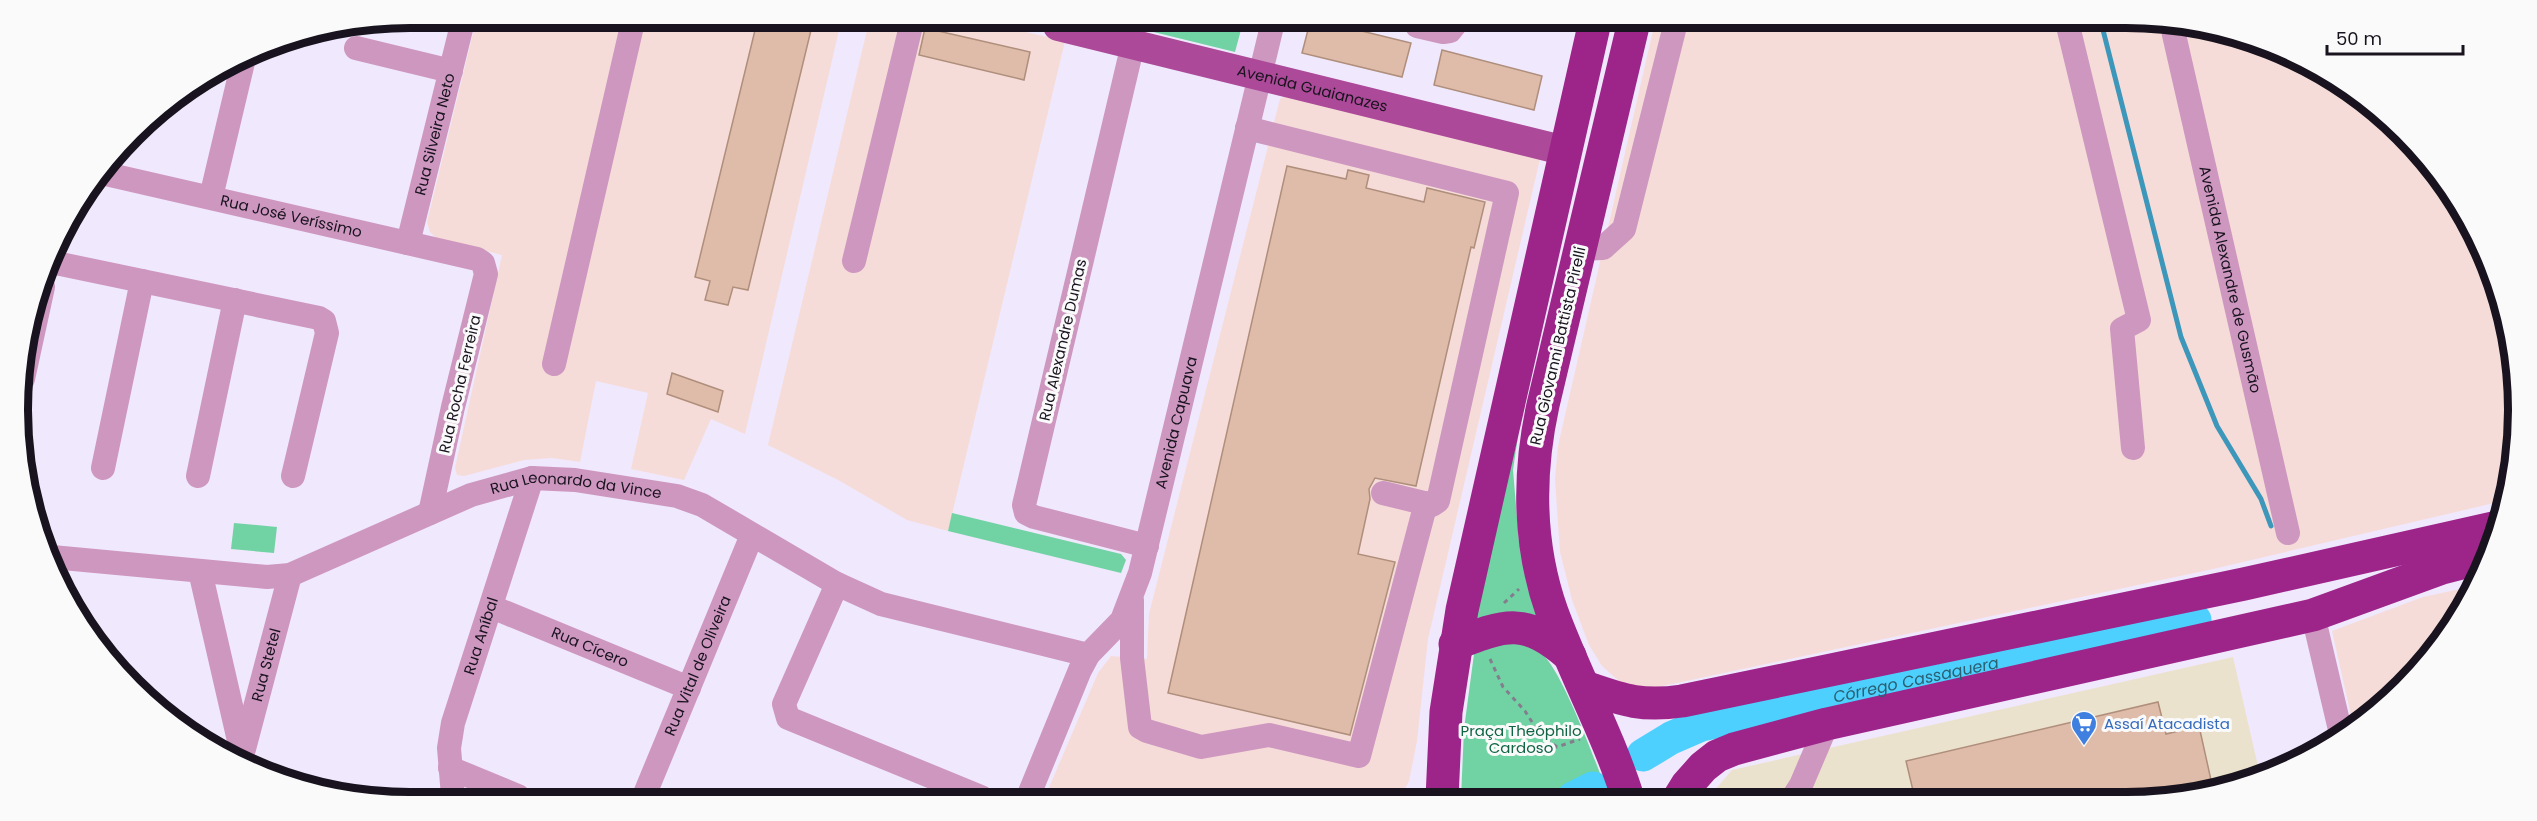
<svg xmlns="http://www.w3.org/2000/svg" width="2537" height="821" font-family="Poppins,sans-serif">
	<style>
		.commercial { fill: #ebe2cd }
		.industrial { fill: #f6dcd8 }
		.green { fill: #71d3a4 }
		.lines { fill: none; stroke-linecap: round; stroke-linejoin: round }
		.stream { stroke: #3d97ba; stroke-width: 5 }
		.river { stroke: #4dd0fd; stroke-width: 33 }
		.building { fill: #debca9; stroke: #af8e7c; stroke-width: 1.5 }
		.path { stroke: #847d8d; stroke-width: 3; stroke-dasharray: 4.5 4.5; stroke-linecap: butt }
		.minor { stroke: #ce97c0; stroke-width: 24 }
		.major { stroke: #ac4999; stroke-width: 30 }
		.highway { stroke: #9d258a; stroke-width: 33 }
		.labels { text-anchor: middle; stroke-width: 6; stroke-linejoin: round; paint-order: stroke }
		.street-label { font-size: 15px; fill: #18131e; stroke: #fafafa }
		.shop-label { font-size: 15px; fill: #366cbe; stroke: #fafafa; text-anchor: start }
		.park-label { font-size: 15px; fill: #0f6544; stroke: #fafafa }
		.water-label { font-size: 16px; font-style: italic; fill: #2b5f72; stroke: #fafafa }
		.rim { fill: none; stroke: #18131e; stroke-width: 8 }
	</style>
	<rect width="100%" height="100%" fill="#f0e8fd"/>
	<polygon class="commercial" points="2233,657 2260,775 2178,800 1707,799 1732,770"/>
	<g class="industrial">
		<polygon points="475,25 840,26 745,434 711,419 684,480 631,469 648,393 596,381 580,462 552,458 524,460 464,476 457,475 455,468 502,255 436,238 430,232 427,222"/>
		<polygon points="868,26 1000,26 1065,41 948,531 907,520 840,481 768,445"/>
		<polygon points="1654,26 2203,26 2277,48 2345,84 2404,133 2453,193 2489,261 2512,334 2519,411 2511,487 2507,500 2213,569 1658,687 1640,687 1620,682 1602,666 1589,645 1572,600 1560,552 1555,479 1558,446"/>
		<polygon points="1285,96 1540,159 1428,639 1417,741 1409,781 1400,798 1045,797 1098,673 1111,656 1147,659 1149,614 1280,99"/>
		<polygon points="2474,586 2467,606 2404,688 2353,724 2332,631 2423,597"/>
	</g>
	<g class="green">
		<polygon points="1129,26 1242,26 1235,52"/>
		<polygon points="1518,436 1513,470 1519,542 1537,618 1474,623"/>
		<polygon points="952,513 1121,554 1126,560 1121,573 948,531"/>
		<polygon points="234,523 277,527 274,553 231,549"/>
		<path d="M1506,642C1518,644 1531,646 1541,653C1563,670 1597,768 1610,798H1461L1464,729L1474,654Z"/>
	</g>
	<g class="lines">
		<polyline class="stream" points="2102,26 2181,337 2217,426 2261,499 2271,526"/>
		<g class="river">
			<path id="s1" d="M1643,755L1671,738L1701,725L2195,620"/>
			<polyline points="1573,798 1593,788"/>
		</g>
	</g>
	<g class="building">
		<polygon points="756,26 812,26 748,290 733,287 728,305 705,300 710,281 695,277"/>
		<polygon points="1309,26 1324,26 1340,30 1341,26 1411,43 1402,77 1302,53"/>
		<polygon points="925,28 1030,52 1024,80 919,55"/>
		<polygon points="1442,50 1542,76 1534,110 1434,85"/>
		<polygon points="1287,166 1346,179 1348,170 1369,175 1366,188 1424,202 1427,188 1485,202 1474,248 1471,247 1416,486 1375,478 1369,489 1370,499 1358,554 1395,562 1350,735 1168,693"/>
		<polygon points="672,373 723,391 718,412 667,394"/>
		<polygon points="2158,702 2166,734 2199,726 2213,789 2178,800 1915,799 1906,761"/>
	</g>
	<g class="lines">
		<g class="path">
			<polyline points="1504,603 1519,589"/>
			<polyline points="1490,659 1503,687 1525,711 1539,733 1557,747 1580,739"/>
		</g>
		<g class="minor">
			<polyline points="1417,26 1443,32 1450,31 1454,26"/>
			<polyline points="2068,26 2139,320 2122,329 2133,448"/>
			<path id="s2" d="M2172,26L2288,533"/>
			<polyline points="1133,44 1024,505 1026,513 1034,517 1147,546"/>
			<polyline points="356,48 451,71"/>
			<polyline points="1247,128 1507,193 1438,501 1432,505 1383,493"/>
			<path id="s3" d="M106,174L477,259L483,263L486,274L453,407L430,513"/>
			<polyline points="211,197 244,58"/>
			<path id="s4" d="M408,243L462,25"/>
			<polyline points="1580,249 1603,248 1624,229 1675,26"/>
			<polyline points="854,261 911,26"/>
			<polyline points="51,262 319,318 324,321 327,333 293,476"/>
			<polyline points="554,364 632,26"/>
			<polyline points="23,379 43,287"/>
			<polyline points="103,468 142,281"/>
			<polyline points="198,476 235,300"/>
			<path id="s5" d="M52,557L267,577L290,575L471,495L532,478L575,480L677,496L702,505L837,584L881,604L1088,655"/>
			<polyline points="200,571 243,758"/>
			<polyline points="837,584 784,704 788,718 981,797"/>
			<polyline points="1132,601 1132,658 1140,727 1147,731 1201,747 1269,735 1359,756 1426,503"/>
			<path id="s6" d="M492,607L689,688"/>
			<polyline points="2313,615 2341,734"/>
			<path id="s7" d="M244,749L290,575"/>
			<polyline points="450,768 518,796"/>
			<path id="s8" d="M453,796L449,748L453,723L532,478"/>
			<path id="s9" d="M644,796L752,535"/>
			<path id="s10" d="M1028,797L1080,670L1088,655L1122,620L1140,573L1272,26"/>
			<polyline points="1792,799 1801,785 1827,724"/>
		</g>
		<path class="major" id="s11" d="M1058,26L1566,151"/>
		<g class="highway">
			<path d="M1455,644C1507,624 1525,617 1570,656"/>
			<path d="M1585,687C1623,700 1641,707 1682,701L2244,584L2497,527"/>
			<polyline points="1442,798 1446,712 1462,610 1594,26"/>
			<path d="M1628,798C1608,734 1575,675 1552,612C1528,544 1528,474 1543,405L1633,26"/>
			<polyline points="1679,798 1687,785 1703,767 1717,756 1734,749 1827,724 2313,615 2442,568 2485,557"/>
		</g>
	</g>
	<defs>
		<symbol id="supermarket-pin" viewBox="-11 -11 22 30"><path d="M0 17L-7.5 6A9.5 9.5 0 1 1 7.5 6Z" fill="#3f7fe0" stroke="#fafafa"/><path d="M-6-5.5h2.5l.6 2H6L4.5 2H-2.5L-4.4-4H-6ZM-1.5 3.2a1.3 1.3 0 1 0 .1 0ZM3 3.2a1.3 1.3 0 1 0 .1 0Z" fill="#fff"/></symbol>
	</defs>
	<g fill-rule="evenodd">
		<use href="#supermarket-pin" x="2069" y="709" width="30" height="40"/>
	</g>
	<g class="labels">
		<g class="street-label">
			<text dy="5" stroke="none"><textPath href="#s11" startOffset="262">Avenida Guaianazes</textPath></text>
			<text dy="5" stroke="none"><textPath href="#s4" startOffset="112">Rua Silveira Neto</textPath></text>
			<text dy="5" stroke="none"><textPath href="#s3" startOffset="190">Rua José Veríssimo</textPath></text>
			<text dy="5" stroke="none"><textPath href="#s2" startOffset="260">Avenida Alexandre de Gusmão</textPath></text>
			<text transform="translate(1063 340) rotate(-77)" y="5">Rua Alexandre Dumas</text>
			<text transform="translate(1558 346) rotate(-77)" y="5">Rua Giovanni Battista Pirelli</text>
			<text transform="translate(460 384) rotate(-77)" y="5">Rua Rocha Ferreira</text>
			<text dy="5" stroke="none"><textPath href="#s10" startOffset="408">Avenida Capuava</textPath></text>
			<text dy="5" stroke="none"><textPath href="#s5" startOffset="544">Rua Leonardo da Vince</textPath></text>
			<text dy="5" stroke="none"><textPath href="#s8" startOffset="165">Rua Aníbal</textPath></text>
			<text dy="5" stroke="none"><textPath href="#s6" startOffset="106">Rua Cícero</textPath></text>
			<text dy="5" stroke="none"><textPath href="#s7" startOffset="87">Rua Stetel</textPath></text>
			<text dy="5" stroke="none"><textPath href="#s9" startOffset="141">Rua Vital de Oliveira</textPath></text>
		</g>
		<g class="shop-label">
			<text x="2104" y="729">Assaí Atacadista</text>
		</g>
		<g class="park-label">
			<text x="1521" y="736">Praça Theóphilo<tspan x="1521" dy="17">Cardoso</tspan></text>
		</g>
		<g class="water-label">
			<text dy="6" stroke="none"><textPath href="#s1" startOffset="285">Córrego Cassaquera</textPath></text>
		</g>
	</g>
	<path d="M0 0H2537V821H0ZM410 28H2126A382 382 0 0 1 2508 410V410A382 382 0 0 1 2126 792H410A382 382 0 0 1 28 410V410A382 382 0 0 1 410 28Z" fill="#fafafa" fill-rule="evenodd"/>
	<path class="rim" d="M410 28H2126A382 382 0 0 1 2508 410V410A382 382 0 0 1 2126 792H410A382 382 0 0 1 28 410V410A382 382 0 0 1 410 28Z"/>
	<path d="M2327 45v9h136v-9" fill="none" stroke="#18131e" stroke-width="3"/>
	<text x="2336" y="45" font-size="18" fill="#18131e" stroke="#fafafa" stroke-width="4.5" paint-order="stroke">50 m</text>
</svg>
